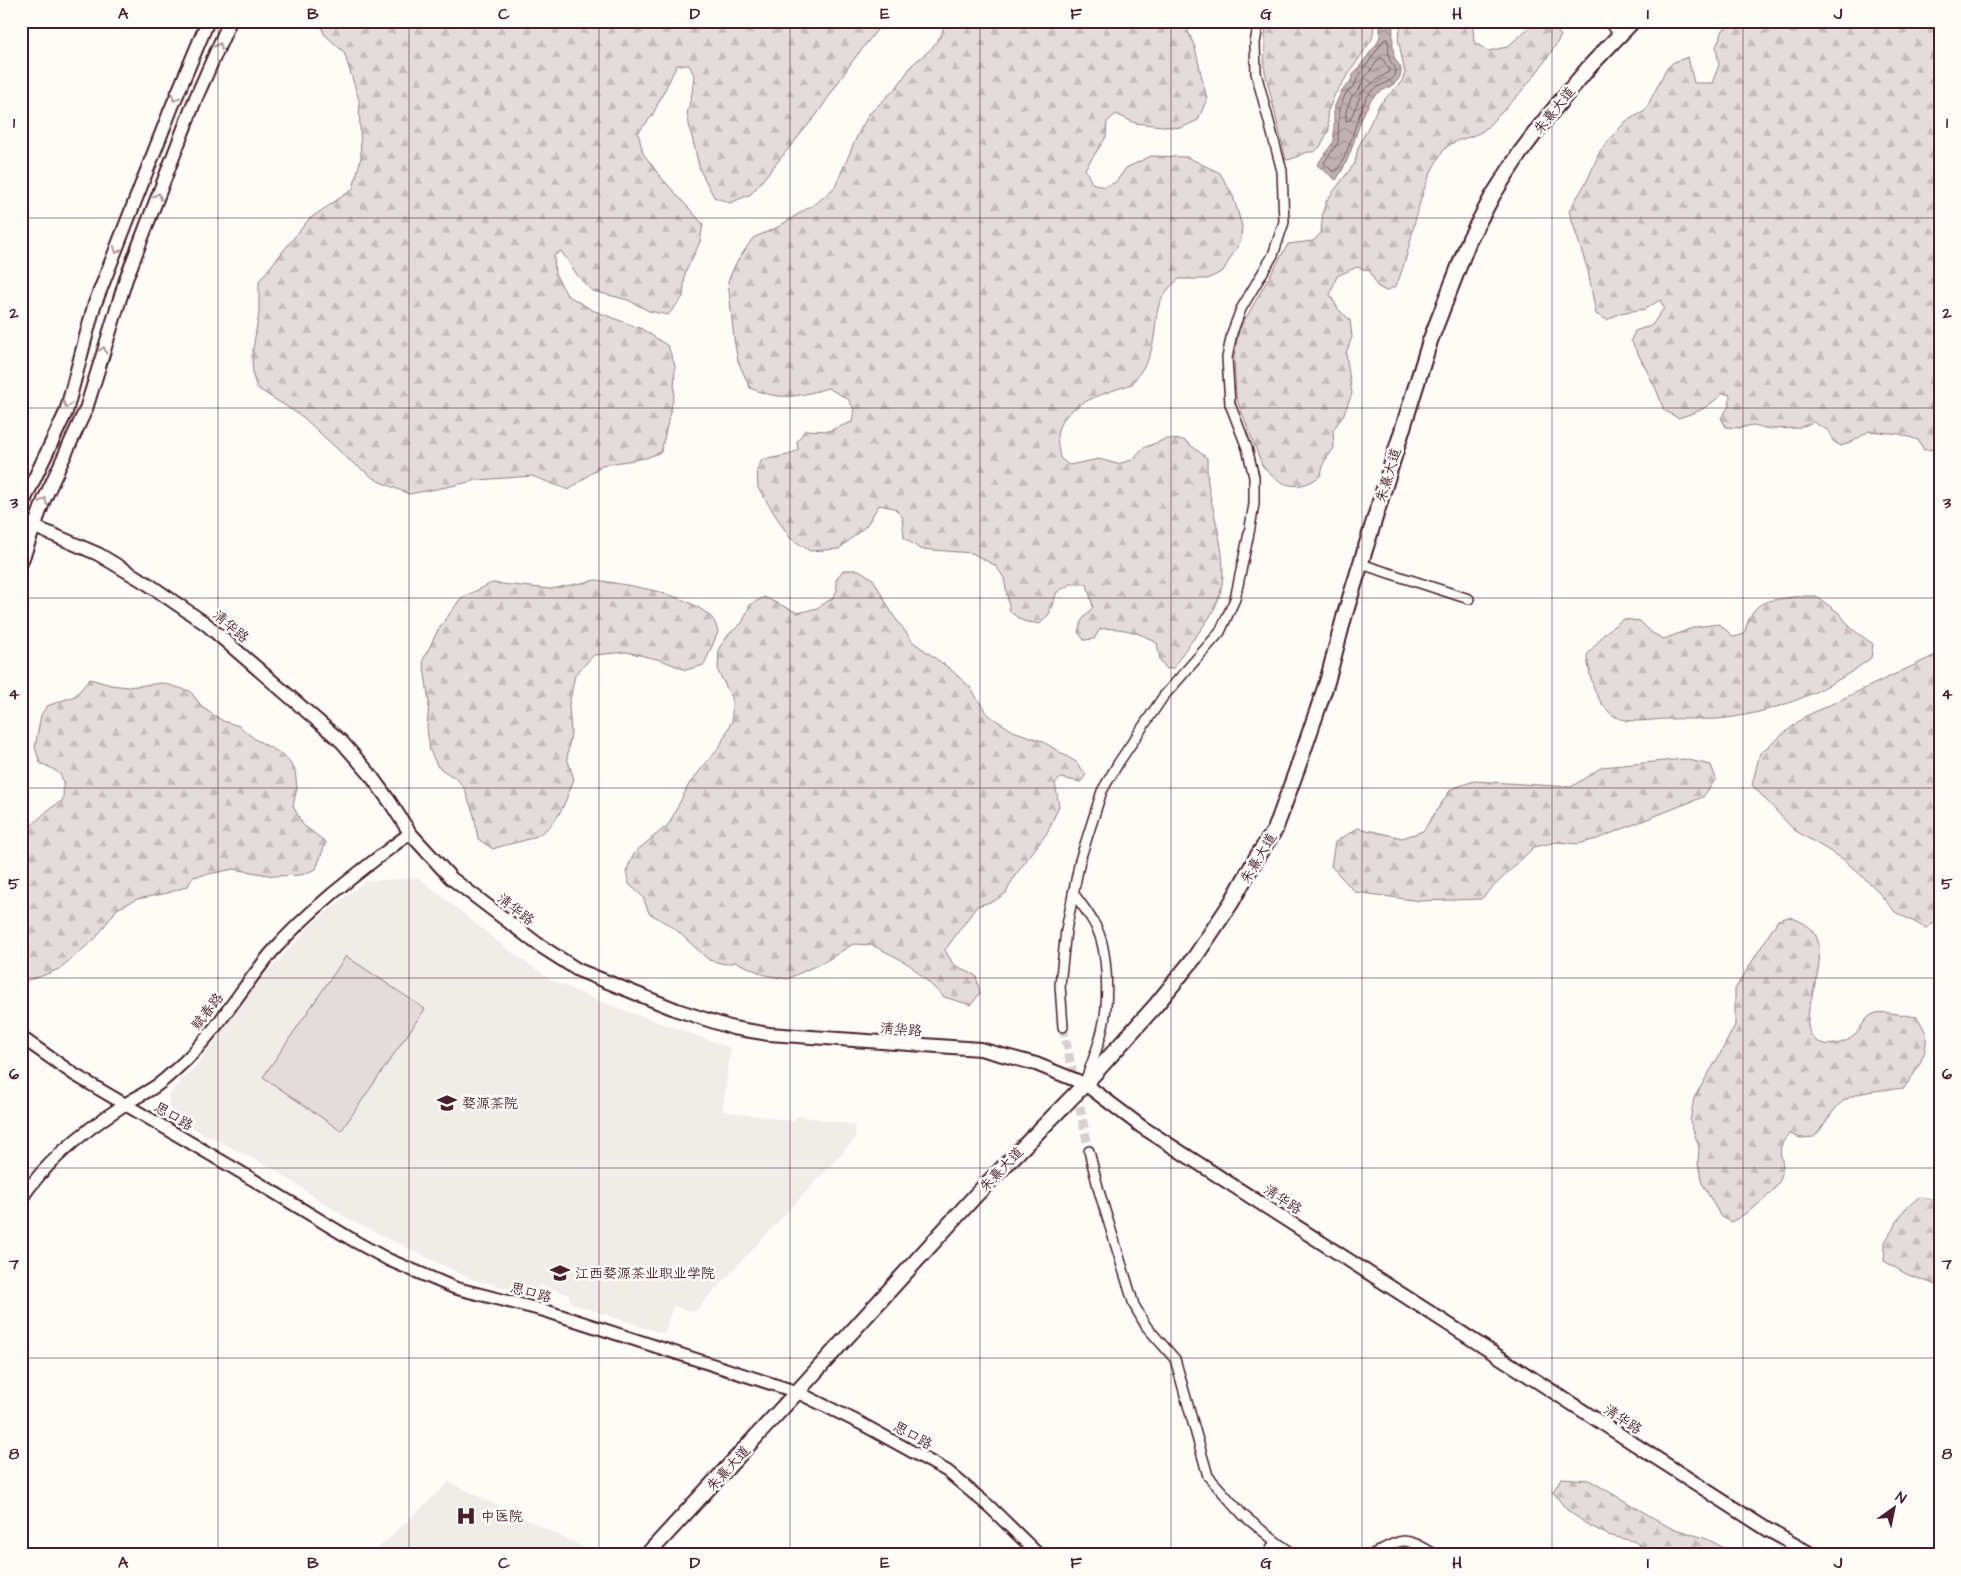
<svg xmlns="http://www.w3.org/2000/svg" width="1961" height="1576" font-family="'Architects Daughter','LXGW WenKai TC',sans-serif">
	<style>
		.built { fill: #f0ece8 }
		.forest { fill: url(#forest-firs); stroke: #967e82 }
		.garden { fill: #e3dcda; stroke: #967e82 }
		.water { fill: url(#water-waves); stroke: #91777b }
		.lines { fill: none; stroke-linecap: round; stroke-linejoin: round }
		.shore { stroke: #795961; stroke-width: 1 }
		.minor-tunnel { stroke: #d9d0ce; stroke-width: 9; stroke-dasharray: 9 4.5; stroke-linecap: butt }
		.minor-casing { stroke: #4a1f2b; stroke-width: 12 }
		.tertiary-casing { stroke: #4a1f2b; stroke-width: 15 }
		.secondary-casing { stroke: #4a1f2b; stroke-width: 16 }
		.primary-casing { stroke: #4a1f2b; stroke-width: 18 }
		.minor { stroke: #fdfcf7; stroke-width: 9 }
		.tertiary { stroke: #fdfcf7; stroke-width: 11 }
		.secondary { stroke: #fdfcf7; stroke-width: 12 }
		.primary { stroke: #fdfcf7; stroke-width: 14 }
		.oneway { stroke: #ac999b }
		.grid { fill: none; stroke: #4a1f2b; stroke-width: 1; stroke-opacity: 0.55 }
		.labels { text-anchor: middle; stroke-width: 5; stroke-linejoin: round; paint-order: stroke }
		.street-label { font-size: 14px; fill: #4a1f2b; stroke: #fdfcf7 }
		.poi-label { font-size: 14px; fill: #4a1f2b; stroke: #fdfcf7; text-anchor: start }
		.neatline { fill: none; stroke: #4a1f2b; stroke-width: 2 }
		.grid-label { font-size: 16px; text-anchor: middle; font-weight: bold; fill: #4a1f2b }
	</style>
	<defs>
		<pattern id="forest-firs" width="22" height="20" patternUnits="userSpaceOnUse" patternTransform="scale(1.25)"><rect width="22" height="20" fill="#e3dcda"/><path d="M5 1l3.5 6h-7zM16 11l3.5 6h-7z" fill="#c4bcbb"/></pattern>
		<pattern id="water-waves" width="16" height="10" patternUnits="userSpaceOnUse" patternTransform="scale(1.25)"><rect width="16" height="10" fill="#c0b1b1"/><path d="M0 5q4-4 8 0t8 0" fill="none" stroke="#9e8f90"/></pattern>
	</defs>
	<rect width="100%" height="100%" fill="#fdfcf7"/>
	<filter id="ink" filterUnits="userSpaceOnUse"><feTurbulence type="fractalNoise" baseFrequency=".02" numOctaves="2"/><feDisplacementMap in="SourceGraphic" scale="10" xChannelSelector="R" yChannelSelector="G"/><feConvolveMatrix kernelMatrix="1 2 1 2 8 2 1 2 1" color-interpolation-filters="sRGB"/></filter>
	<g filter="url(#ink)">
		<g class="built">
			<polygon points="419,878 506,948 551,980 598,1001 731,1048 722,1111 793,1121 798,1116 855,1125 855,1139 694,1312 673,1306 664,1334 571,1303 569,1295 541,1285 533,1294 474,1280 348,1219 272,1168 175,1119 168,1096 199,1062 256,985 312,924 365,881"/>
			<polygon points="449,1482 591,1551 590,1555 371,1555"/>
		</g>
		<g class="forest">
			<polygon points="320,21 884,21 851,63 818,113 751,194 730,203 714,197 700,170 690,129 687,114 692,93 694,75 689,65 677,65 652,116 638,133 643,153 659,175 703,224 700,242 685,273 683,297 668,315 649,311 628,300 593,291 580,279 561,251 554,256 555,274 567,295 592,310 642,329 668,346 675,366 674,395 661,452 646,458 602,465 569,490 532,476 478,480 442,488 409,494 378,481 349,460 303,417 257,388 253,376 252,355 259,313 259,281 309,219 353,189 361,157 359,100 344,52 324,34"/>
			<path d="M944,21H1184L1195,48L1207,99L1198,120L1181,128L1135,123L1116,114L1107,122L1106,137L1085,169L1092,183L1104,187L1116,182L1126,168L1151,156L1187,157L1220,173L1233,196L1242,226L1241,240L1223,271L1208,279H1179C1148,304 1161,321 1150,354C1147,364 1138,375 1132,384C1107,393 1067,402 1058,430C1056,438 1059,450 1060,458L1069,465L1099,459L1117,464L1132,460L1143,448L1166,439L1184,440L1207,458C1207,469 1207,479 1209,489C1215,523 1231,567 1218,600C1209,626 1186,643 1174,668L1167,669L1160,660L1157,643C1139,632 1122,627 1100,629L1094,639L1084,640L1078,632L1082,620L1093,607L1087,584H1071L1057,592L1049,614L1040,624L1023,621L1010,612L1004,578L996,566L972,553L920,549L904,538L902,516L894,508L879,505L866,526L839,549L810,551L790,538L758,488L757,470L762,460L788,455L798,450L797,442L805,430L828,431L852,422L854,409L848,399L828,388C797,397 781,401 750,388L738,361L734,339L728,281L736,263L753,238L776,228L819,201L835,187L858,134L869,114L897,87L912,65L931,49L942,34Z"/>
			<path d="M1266,21H1375L1372,39L1335,94L1327,113L1329,130L1320,147L1314,152C1300,151 1299,159 1286,160L1264,67Z"/>
			<path d="M1402,21H1477L1473,28L1474,42L1488,51L1507,47L1531,26L1553,25L1561,36C1544,66 1520,95 1495,119C1491,123 1486,129 1481,132C1469,139 1453,139 1444,150C1415,189 1415,243 1396,286L1386,291L1377,286L1370,271L1357,267L1337,276L1330,294L1338,309L1350,320L1352,337L1346,353L1352,394L1343,416L1333,430L1334,448L1324,462L1321,475C1300,493 1279,487 1262,465L1236,397L1234,357L1239,330L1288,244L1313,241L1321,233L1323,211L1327,200L1355,163L1358,148L1379,105L1402,81L1405,73L1398,38Z"/>
			<path d="M1736,21H1940L1939,449L1924,450L1918,440L1900,434L1869,431L1852,442L1841,446L1833,441L1829,431L1813,422L1799,428L1769,429L1753,425L1739,428L1726,427L1721,418L1729,406L1730,395L1723,393C1708,408 1698,412 1678,418L1664,410L1656,389L1631,340L1635,331L1652,325L1664,308L1660,300L1645,309L1620,313L1607,320L1596,314L1588,271L1569,211L1588,179L1600,151L1626,121L1645,111L1666,69L1674,62L1688,57L1694,83H1712L1719,65L1716,47L1723,30Z"/>
			<polygon points="843,570 859,570 873,579 893,615 913,642 949,668 970,687 987,714 1013,731 1042,741 1076,762 1086,774 1081,782 1061,778 1055,783 1059,806 1047,833 1014,877 1006,893 994,901 977,906 945,950 953,964 976,976 980,993 971,1005 944,997 911,966 896,957 872,945 853,944 826,961 787,979 765,975 736,962 725,964 709,960 674,928 649,913 643,897 629,884 626,871 635,852 669,824 689,784 720,746 732,721 732,698 718,671 719,648 729,634 742,623 750,605 764,597 798,613 817,608 833,598 837,590 836,580"/>
			<path d="M596,580C631,586 686,592 712,618C715,621 717,628 718,632L704,665L686,670L661,660L627,652L594,655L575,675L569,705L571,733L567,758L574,779C566,800 559,824 538,835C529,841 505,844 493,849L478,839L474,815L464,788L458,780L438,767L430,751L427,728L429,702L423,660L438,630L461,598L492,583L551,589Z"/>
			<path d="M1799,596H1816L1839,613L1852,629L1873,644L1871,658C1827,692 1772,714 1717,719C1700,720 1683,718 1667,719C1651,719 1628,725 1614,716C1595,703 1589,676 1587,655L1605,633L1623,619L1640,621L1652,633L1664,639L1695,627L1719,624L1734,637L1744,634C1754,597 1765,602 1799,596Z"/>
			<polygon points="1940,653 1940,919 1926,928 1895,912 1875,888 1843,859 1794,830 1752,785 1760,753 1804,717"/>
			<path d="M90,679L111,685L128,687L162,683L190,691L203,708L223,721L239,726L255,739L285,756L295,770L297,788L293,806L303,825L326,842L316,869L301,875L274,876L234,869L193,877L188,886L168,893L137,899L117,909L95,939L59,969L42,976L21,982V833L27,830L48,810L63,800C64,774 64,774 40,763L35,747L41,715L47,706L75,696Z"/>
			<polygon points="1684,759 1711,765 1716,779 1703,797 1597,839 1578,844 1557,842 1534,847 1481,899 1420,901 1355,892 1331,866 1335,842 1358,828 1402,838 1423,831 1451,789 1474,781 1571,787 1602,767"/>
			<path d="M1789,917C1798,920 1808,924 1814,932C1834,962 1793,1019 1814,1039C1825,1049 1846,1044 1856,1034C1863,1026 1864,1017 1876,1013C1886,1011 1907,1016 1917,1017C1920,1022 1925,1029 1926,1035C1928,1055 1915,1073 1904,1088C1881,1091 1852,1089 1836,1108C1828,1117 1823,1128 1814,1137L1801,1138L1789,1134C1772,1153 1786,1155 1782,1174C1779,1192 1747,1214 1731,1222L1721,1217L1702,1183L1698,1164L1699,1147L1690,1121L1694,1098L1719,1056L1735,1025V989L1778,920Z"/>
			<polygon points="1919,1197 1933,1199 1940,1204 1940,1286 1908,1275 1884,1261 1885,1242 1904,1210"/>
			<polygon points="1561,1478 1589,1480 1669,1527 1707,1539 1728,1550 1731,1555 1654,1555 1633,1541 1608,1535 1585,1523 1566,1509 1553,1492"/>
		</g>
		<polygon class="garden" points="346,956 425,1009 341,1131 263,1077"/>
		<path class="water" d="M1380,21H1393C1393,32 1392,45 1394,56C1396,64 1404,66 1400,76C1396,88 1378,89 1371,100C1355,125 1354,156 1336,180L1317,165L1334,141V108L1342,90L1350,83L1353,75L1378,42L1380,36Z"/>
		<g class="lines">
			<g class="shore">
				<path d="M1387,39C1390,45 1388,51 1389,58C1391,65 1398,66 1395,75C1392,82 1379,85 1373,90C1366,96 1363,105 1360,113C1354,126 1346,167 1333,172L1324,163L1338,142L1339,109L1346,93L1354,86L1358,77L1384,40Z"/>
				<polygon points="1382,58 1389,69 1389,72 1375,81 1362,92 1350,120 1346,121 1346,111 1352,96 1359,90 1363,80 1379,59"/>
			</g>
			<polyline class="minor-tunnel" points="1063,1027 1089,1151"/>
			<defs>
				<g id="minor">
					<polyline points="1609,21 1619,35"/>
					<polyline points="1361,564 1469,599"/>
					<path d="M1073,893C1081,903 1089,914 1095,925C1109,949 1109,1005 1102,1031C1098,1047 1092,1063 1086,1079"/>
					<polyline points="1063,1027 1060,985 1066,930 1080,860 1102,791 1119,762 1163,697 1220,632 1235,599 1249,533 1254,504 1254,477 1247,448 1230,404 1227,358 1232,333 1241,309 1273,255 1284,222 1282,171 1256,73 1255,43 1259,21"/>
					<polyline points="1089,1151 1099,1191 1134,1305 1146,1326 1175,1359 1208,1476 1243,1515 1275,1541 1268,1555"/>
					<polyline points="1275,1541 1295,1555"/>
					<path d="M1371,1555C1404,1538 1403,1535 1436,1555"/>
				</g>
				<g id="tertiary">
					<polyline points="21,1037 75,1075 242,1173 356,1242 389,1260 455,1288 546,1311 797,1392 862,1424 947,1471 991,1508 1039,1555"/>
					<path d="M21,1199C47,1160 85,1130 124,1105C134,1098 146,1093 156,1086C166,1079 176,1069 185,1061C219,1028 242,987 272,952C312,906 362,870 410,833"/>
				</g>
				<g id="secondary">
					<polyline points="21,507 66,412 94,306 171,109 208,21"/>
					<polyline points="21,521 98,554 148,584 206,624 342,742 369,773 390,802 410,833 451,878 539,945 578,970 677,1010 733,1028 769,1034 980,1049 1036,1064 1085,1084 1142,1127 1768,1530 1813,1555"/>
					<polyline points="21,563 44,500 86,409 126,279 195,100 230,21"/>
				</g>
				<polyline id="primary" points="647,1555 797,1392 976,1195 1085,1084 1156,1005 1195,957 1231,903 1258,855 1275,830 1301,758 1327,682 1345,614 1430,341 1470,238 1493,195 1520,153 1545,120 1590,66 1633,21"/>
			</defs>
			<use href="#minor" class="minor-casing"/>
			<use href="#tertiary" class="tertiary-casing"/>
			<use href="#secondary" class="secondary-casing"/>
			<use href="#primary" class="primary-casing"/>
			<use href="#minor" class="minor"/>
			<use href="#tertiary" class="tertiary"/>
			<use href="#secondary" class="secondary"/>
			<use href="#primary" class="primary"/>
		</g>
		<defs><path id="oneway-chevron" d="M-2-3.5L2.5 0L-2 3.5" fill="none" stroke-width="1.6" stroke-linecap="round" stroke-linejoin="round" transform="scale(1.25)"/></defs>
		<g class="oneway">
			<use href="#oneway-chevron" transform="translate(219 46) rotate(-66)"/>
			<use href="#oneway-chevron" transform="translate(175 98) rotate(113)"/>
			<use href="#oneway-chevron" transform="translate(158 196) rotate(-69)"/>
			<use href="#oneway-chevron" transform="translate(117 250) rotate(112)"/>
			<use href="#oneway-chevron" transform="translate(103 350) rotate(-73)"/>
			<use href="#oneway-chevron" transform="translate(67 405) rotate(105)"/>
			<use href="#oneway-chevron" transform="translate(44 501) rotate(-67)"/>
		</g>
	</g>
	<path class="grid" d="M218,21V1555M409,21V1555M599,21V1555M790,21V1555M980,21V1555M1171,21V1555M1362,21V1555M1552,21V1555M1743,21V1555M21,218H1940M21,408H1940M21,598H1940M21,788H1940M21,978H1940M21,1168H1940M21,1358H1940"/>
	<defs>
		<symbol id="university-bare" viewBox="-9 -9 18 18"><path d="M0-5L7-2L0 1L-7-2ZM-4 1L0 2.5L4 1V4Q0 6-4 4Z" fill="#4a1f2b" stroke="#fdfcf7" stroke-width="2.5" paint-order="stroke"/></symbol>
		<symbol id="hospital-bare" viewBox="-9 -9 18 18"><path d="M-5-5h3v3.5h4V-5h3V5h-3V1.5h-4V5h-3Z" fill="#4a1f2b" stroke="#fdfcf7" stroke-width="2.5" paint-order="stroke"/></symbol>
	</defs>
	<g fill-rule="evenodd">
		<use href="#university-bare" x="433" y="1089" width="28" height="28"/>
		<use href="#university-bare" x="546" y="1259" width="28" height="28"/>
		<use href="#hospital-bare" x="452" y="1502" width="28" height="28"/>
	</g>
	<g class="labels">
		<g class="street-label">
			<text transform="translate(1554 110) rotate(-51)" y="5">朱熹大道</text>
			<text transform="translate(1388 475) rotate(-73)" y="5">朱熹大道</text>
			<text transform="translate(231 626) rotate(40)" y="5">清华路</text>
			<text transform="translate(1258 858) rotate(-59)" y="5">朱熹大道</text>
			<text transform="translate(516 909) rotate(37)" y="5">清华路</text>
			<text transform="translate(207 1011) rotate(-52)" y="5">赋春路</text>
			<text transform="translate(901 1029) rotate(4)" y="5">清华路</text>
			<text transform="translate(174 1116) rotate(30)" y="5">思口路</text>
			<text transform="translate(1001 1169) rotate(-46)" y="5">朱熹大道</text>
			<text transform="translate(1283 1199) rotate(33)" y="5">清华路</text>
			<text transform="translate(531 1292) rotate(15)" y="5">思口路</text>
			<text transform="translate(1623 1419) rotate(33)" y="5">清华路</text>
			<text transform="translate(913 1435) rotate(29)" y="5">思口路</text>
			<text transform="translate(728 1468) rotate(-47)" y="5">朱熹大道</text>
		</g>
		<g class="poi-label">
			<text x="462" y="1108">婺源茶院</text>
			<text x="575" y="1278">江西婺源茶业职业学院</text>
			<text x="481" y="1521">中医院</text>
		</g>
	</g>
	<rect width="1961" height="1576" fill="none" stroke="#fdfcf7" stroke-width="55"/>
	<g transform="translate(1894 1508) rotate(33)" stroke="#fdfcf7" stroke-width="4" paint-order="stroke">
	<path d="M0-4L9 19L0 12L-9 19Z" fill="#4a1f2b"/>
	<text y="-8" font-size="14" font-weight="bold" text-anchor="middle" fill="#4a1f2b">N</text>
	</g>
	<rect x="28" y="28" width="1906" height="1520" class="neatline"/>
	<g class="grid-label">
		<text x="123" y="19">A</text>
		<text x="313" y="19">B</text>
		<text x="504" y="19">C</text>
		<text x="695" y="19">D</text>
		<text x="885" y="19">E</text>
		<text x="1076" y="19">F</text>
		<text x="1266" y="19">G</text>
		<text x="1457" y="19">H</text>
		<text x="1648" y="19">I</text>
		<text x="1838" y="19">J</text>
		<text x="14" y="128">1</text>
		<text x="1947" y="128">1</text>
		<text x="14" y="318">2</text>
		<text x="1947" y="318">2</text>
		<text x="14" y="508">3</text>
		<text x="1947" y="508">3</text>
		<text x="14" y="699">4</text>
		<text x="1947" y="699">4</text>
		<text x="14" y="889">5</text>
		<text x="1947" y="889">5</text>
		<text x="14" y="1079">6</text>
		<text x="1947" y="1079">6</text>
		<text x="14" y="1269">7</text>
		<text x="1947" y="1269">7</text>
		<text x="14" y="1459">8</text>
		<text x="1947" y="1459">8</text>
		<text x="123" y="1568">A</text>
		<text x="313" y="1568">B</text>
		<text x="504" y="1568">C</text>
		<text x="695" y="1568">D</text>
		<text x="885" y="1568">E</text>
		<text x="1076" y="1568">F</text>
		<text x="1266" y="1568">G</text>
		<text x="1457" y="1568">H</text>
		<text x="1648" y="1568">I</text>
		<text x="1838" y="1568">J</text>
	</g>
</svg>
